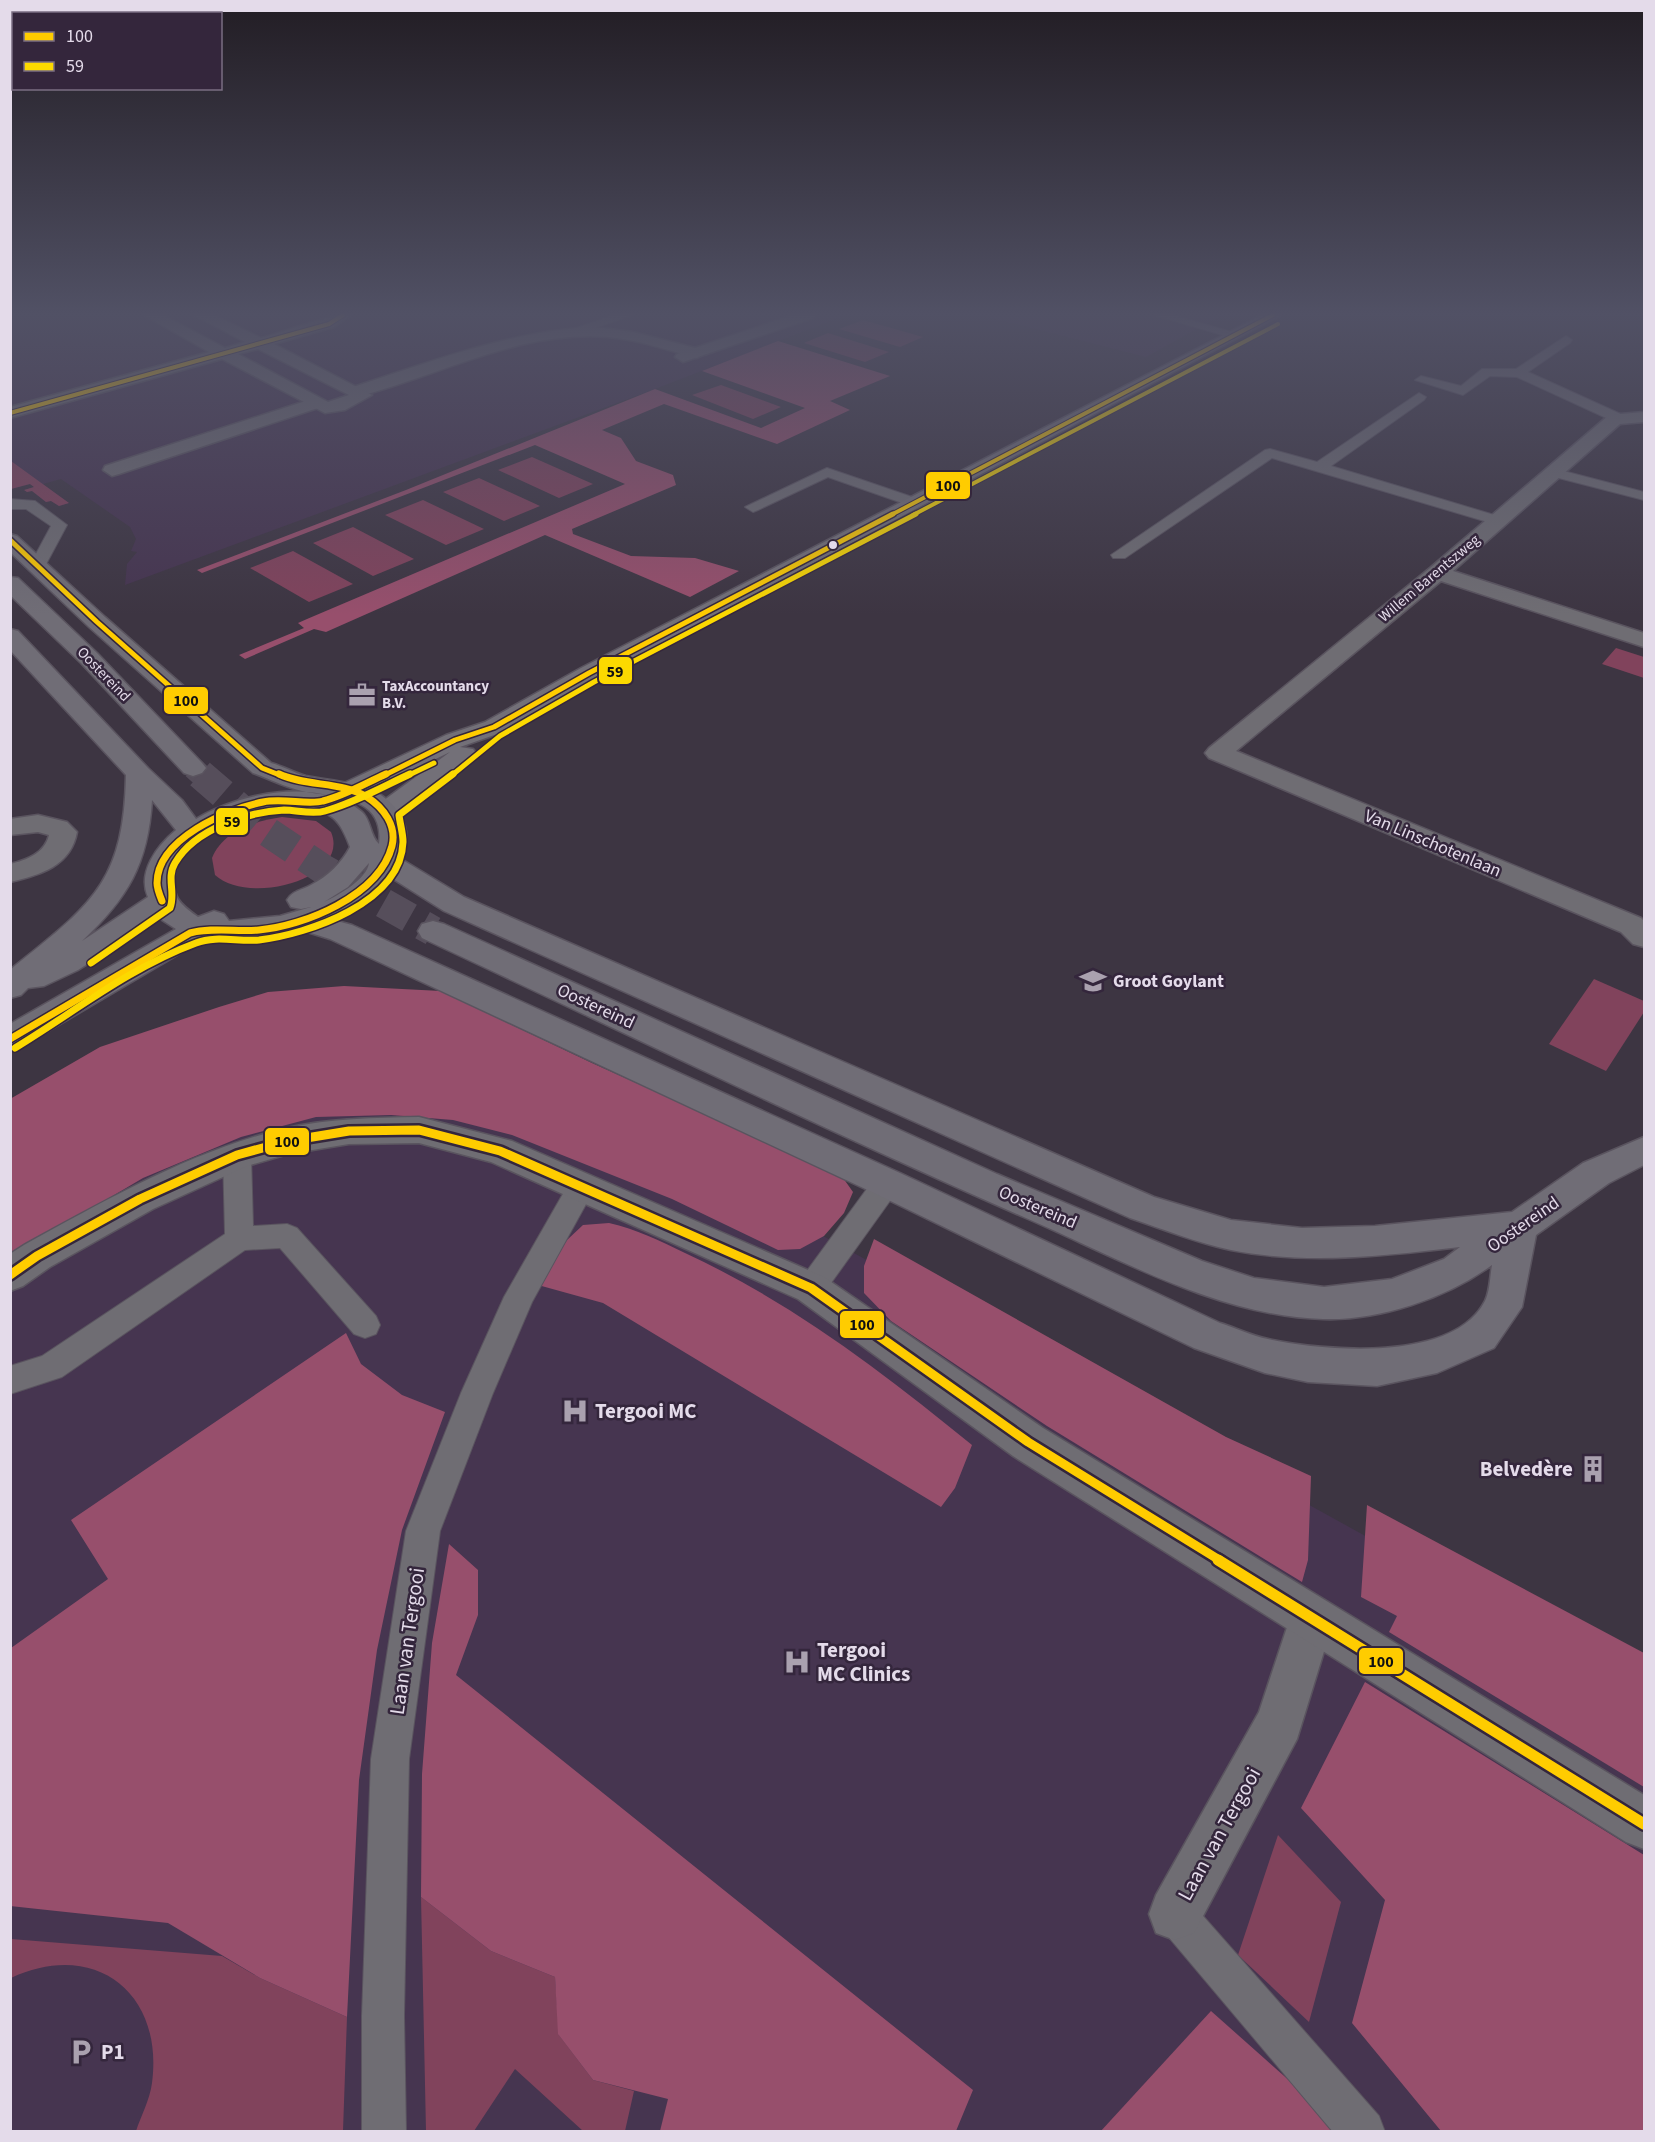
<svg xmlns="http://www.w3.org/2000/svg" width="1655" height="2142" font-family="'Source Sans 3',sans-serif">
	<style>
		.built { fill: #463550 }
		.green { fill: #81435c }
		.forest { fill: #974f6c }
		.lines { fill: none; stroke-linecap: round; stroke-linejoin: round }
		.primary-tunnel-far1 { stroke: #564e5b; stroke-width: 22; stroke-dasharray: 22 11; stroke-linecap: butt }
		.primary-tunnel { stroke: #564e5b; stroke-width: 30; stroke-dasharray: 30 15; stroke-linecap: butt }
		.service-casing { stroke: #5a545f; stroke-width: 2 }
		.pedestrian-casing { stroke: #5a545f; stroke-width: 3 }
		.minor-casing { stroke: #5a545f; stroke-width: 3 }
		.tertiary-casing { stroke: #5a545f; stroke-width: 3 }
		.secondary-casing { stroke: #5a545f; stroke-width: 3 }
		.primary-casing { stroke: #5a545f; stroke-width: 3 }
		.service { fill: #6f6d73; fill-rule: evenodd }
		.pedestrian { fill: #6f6d73; fill-rule: evenodd }
		.minor { fill: #6f6d73; fill-rule: evenodd }
		.tertiary { fill: #6f6d73; fill-rule: evenodd }
		.secondary { fill: #737078; fill-rule: evenodd }
		.primary { fill: #706d76; fill-rule: evenodd }
		.bus-1-far4-casing { stroke: #34263c; stroke-width: 6 }
		.bus-1-far3-casing { stroke: #34263c; stroke-width: 8 }
		.bus-1-far2-casing { stroke: #34263c; stroke-width: 10 }
		.bus-1-far1-casing { stroke: #34263c; stroke-width: 14 }
		.bus-1-casing { stroke: #34263c; stroke-width: 16 }
		.bus-2-far2-casing { stroke: #34263c; stroke-width: 6 }
		.bus-2-far1-casing { stroke: #34263c; stroke-width: 8 }
		.bus-2-casing { stroke: #34263c; stroke-width: 10 }
		.bus-1-far4 { stroke: #fc0; stroke-width: 4 }
		.bus-1-far3 { stroke: #fc0; stroke-width: 5 }
		.bus-1-far2 { stroke: #fc0; stroke-width: 7 }
		.bus-1-far1 { stroke: #fc0; stroke-width: 9 }
		.bus-1 { stroke: #fc0; stroke-width: 11 }
		.bus-2-far2 { stroke: #fcd900; stroke-width: 4 }
		.bus-2-far1 { stroke: #fcd900; stroke-width: 5 }
		.bus-2 { stroke: #fcd900; stroke-width: 7 }
		.bus-dot { fill: #e4dbea; stroke: #34263c; stroke-width: 2 }
		.labels { text-anchor: middle; stroke-width: 5; stroke-linejoin: round; paint-order: stroke }
		.far-street-label { font-size: 15px; fill: #e4dbea; stroke: #34263c }
		.far-poi-label { font-size: 15px; font-weight: bold; fill: #e4dbea; stroke: #34263c; text-anchor: start }
		.street-label { font-size: 18px; fill: #e4dbea; stroke: #34263c }
		.poi-label { font-size: 18px; font-weight: bold; fill: #e4dbea; stroke: #34263c; text-anchor: start }
		.near-poi-label { font-size: 21px; font-weight: bold; fill: #e4dbea; stroke: #34263c; text-anchor: start }
		.near-street-label { font-size: 21px; fill: #e4dbea; stroke: #34263c }
		.line-badge { stroke: #34263c; stroke-width: 2 }
		.pale-badge-label { font-size: 16px; text-anchor: middle; font-weight: bold; fill: #111 }
	</style>
	<rect width="100%" height="100%" fill="#3d3542"/>
	<g class="built">
		<polygon points="10,315 846,315 655,389 125,585 127,564 137,552 131,551 136,539 130,527 61,479 43,484 69,503 59,506 51,501 46,502 32,491 27,492 24,490 34,487 30,484 11,489"/>
		<polygon points="980,315 1222,315 1146,357"/>
		<polygon points="67,1103 565,1114 825,1237 1454,1585 1644,1682 1644,2131 11,2131 10,1135"/>
	</g>
	<g class="green">
		<polygon points="863,320 923,337 900,347 839,329"/>
		<polygon points="828,333 889,352 865,362 804,343"/>
		<polygon points="721,385 781,407 753,419 692,395"/>
		<polygon points="532,457 593,484 559,498 498,470"/>
		<polygon points="11,461 69,503 59,506 51,501 46,502 32,491 27,492 24,490 34,487 30,484 11,489"/>
		<polygon points="479,478 540,506 504,521 443,492"/>
		<polygon points="423,500 484,529 446,545 385,515"/>
		<polygon points="353,527 414,559 373,576 313,543"/>
		<polygon points="293,551 353,584 309,602 250,568"/>
		<polygon points="1616,648 1644,657 1644,678 1602,664"/>
		<path d="M282,817L316,821L331,832C351,879 248,906 215,875L212,858C223,831 255,821 282,817Z"/>
		<polygon points="1594,979 1644,1001 1644,1012 1606,1071 1549,1044"/>
		<polygon points="1278,1835 1341,1902 1309,2022 1238,1955"/>
		<polygon points="421,1897 491,1951 555,1977 559,2035 593,2080 634,2091 625,2131 583,2131 515,2069 474,2131 426,2131"/>
		<path d="M11,1939L222,1956L260,1978L347,2017L343,2131H136C141,2116 150,2099 152,2083C164,1992 94,1939 11,1978Z"/>
	</g>
	<g class="forest">
		<polygon points="778,341 890,376 830,401 850,410 777,444 664,404 602,430 621,438 636,461 673,475 676,485 572,529 573,534 631,556 695,558 739,571 690,597 545,535 326,632 314,629 245,659 239,655 304,628 298,623 307,619 625,484 535,445 202,573 197,570 406,490 655,389 761,428 805,408 702,371"/>
		<polygon points="344,986 441,991 592,1063 841,1175 853,1192 844,1213 824,1236 800,1249 778,1250 672,1199 512,1135 453,1120 391,1115 316,1117 241,1137 143,1178 11,1256 10,1099 100,1047 219,1007 268,992"/>
		<path d="M609,1223C636,1229 660,1241 685,1253C791,1302 883,1372 972,1445L955,1488L941,1507L603,1303L538,1285L567,1240L583,1225Z"/>
		<polygon points="874,1239 1226,1437 1311,1476 1308,1560 1302,1582 1047,1426 891,1321 864,1293 864,1266"/>
		<polygon points="346,1333 361,1364 402,1395 445,1412 402,1530 377,1650 359,1780 347,2017 260,1978 168,1923 10,1906 11,1648 108,1579 71,1520"/>
		<polygon points="1367,1505 1644,1653 1644,1787 1389,1632 1397,1616 1361,1597"/>
		<polygon points="449,1544 478,1570 478,1615 456,1675 973,2090 956,2131 660,2131 668,2099 593,2080 558,2034 555,1977 491,1951 421,1897 422,1774 432,1643"/>
		<polygon points="1365,1682 1644,1855 1644,2131 1441,2131 1352,2023 1385,1900 1301,1808"/>
		<polygon points="1211,2011 1336,2122 1333,2132 1100,2132"/>
	</g>
	<g class="lines">
		<polyline class="primary-tunnel-far1" points="193,768 202,776"/>
		<polyline class="primary-tunnel" points="200,774 265,830 323,869 433,931"/>
		<defs>
			<g id="service">
				<polygon points="614,315 632,315 572,336 562,333"/>
				<polygon points="1154,315 1173,315 1242,335 1236,339"/>
				<polygon points="1566,336 1572,340 1570,343 1528,372 1625,416 1625,422 1615,422 1517,377 1490,376 1463,395 1415,380 1421,376 1461,386 1482,369 1516,369"/>
				<polygon points="1419,393 1426,397 1424,400 1331,466 1501,517 1504,520 1501,523 1491,523 1272,458 1125,558 1113,558 1111,555 1265,450 1270,449 1317,462"/>
				<polygon points="827,468 918,499 921,502 918,505 908,505 828,477 758,510 753,512 745,507"/>
				<polygon points="1552,468 1644,492 1644,500 1547,475 1545,472"/>
				<polygon points="10,499 35,501 67,525 44,568 32,568 30,565 51,526 26,509 10,509"/>
				<polygon points="237,1145 247,1148 251,1155 253,1226 287,1224 297,1228 376,1316 380,1325 376,1334 365,1338 354,1334 280,1248 245,1250 62,1377 10,1394 10,1366 42,1356 225,1234 223,1155 227,1148"/>
				<polygon points="887,1172 897,1175 901,1183 897,1191 821,1297 811,1300 801,1297 796,1288 801,1279 877,1175"/>
				<polygon points="582,1175 592,1178 596,1186 532,1302 493,1393 440,1531 409,1759 404,2016 406,2132 362,2132 362,2016 371,1759 406,1531 461,1393 504,1297 572,1178"/>
				<polygon points="1175,1894 1189,1900 1379,2116 1385,2132 1333,2132 1161,1928 1155,1914 1161,1900"/>
			</g>
			<g id="pedestrian">
				<path d="M594,327L633,332L703,350L705,353L697,358C667,350 639,340 608,337C519,330 439,376 356,397L347,392L350,388C430,362 509,331 594,327Z"/>
				<polygon points="315,398 321,399 324,403 321,407 119,474 112,476 103,470 105,466"/>
			</g>
			<g id="minor">
				<path d="M144,315H163L225,348L245,342L194,315H214L261,338C287,331 325,315 351,315L334,327L274,344L372,395L345,410L325,413L222,359L10,418V407L209,352ZM258,349L349,395L328,402L238,354Z"/>
				<polygon points="793,315 816,315 813,318 689,360 683,362 675,357 677,354"/>
				<polygon points="1644,412 1644,422 1620,424 1453,571 1644,633 1644,647 1441,581 1236,751 1641,918 1644,921 1644,947 1633,944 1621,932 1209,758 1205,753 1209,748 1430,568 1609,415"/>
				<path d="M38,815L67,822L77,832C71,866 40,875 10,882V864C27,860 45,853 49,835L38,832L10,835V819Z"/>
				<polygon points="1311,1596 1327,1603 1334,1619 1297,1739 1194,1933 1175,1940 1156,1933 1149,1914 1156,1895 1259,1712 1295,1603"/>
			</g>
			<path id="tertiary" d="M419,1117L512,1141L824,1277L1043,1428L1644,1795V1849L1626,1842L1013,1456L798,1299L491,1162L419,1143L349,1144L288,1154L247,1166L153,1209L50,1267L23,1286L10,1291V1254L24,1245C108,1199 193,1150 287,1128C331,1118 374,1118 419,1117Z"/>
			<polygon id="secondary" points="1262,315 1281,315 597,678 503,732 460,747 473,749 477,754 396,818 386,820 376,818 373,812 376,806 450,752 360,796 351,798 342,796 338,790 342,784 446,735 485,722 581,668"/>
			<g id="primary">
				<path d="M10,534L17,536L105,617L271,763C283,766 294,773 306,776C340,783 380,781 400,815C409,830 408,844 401,859L464,897L1154,1197L1231,1220L1302,1228L1375,1226L1512,1212L1583,1163L1644,1137V1165L1609,1183L1536,1235L1522,1307L1494,1348L1437,1373L1377,1386L1308,1382L1265,1373L1194,1348L874,1193L330,939L301,930L247,941L206,938L21,1047L10,1050V1024L176,929L159,918L78,970L44,986L28,988L21,995L10,998V970C90,905 124,885 126,775L10,650V629L18,631L148,768L182,800L196,819C238,793 321,776 362,812C371,820 370,836 379,844C385,795 334,798 302,791C284,787 270,779 253,773L89,627L10,552ZM152,800L176,830C157,846 137,872 148,897L82,941C128,898 148,864 152,800ZM292,807C328,811 337,812 350,847C341,864 328,876 311,885C302,890 292,891 287,900L291,907L301,909L311,907L280,916L229,921L224,914L214,911L198,917C180,904 171,897 175,873C182,829 256,812 292,807ZM369,863C367,879 339,895 324,902L348,887ZM390,877L444,911L1130,1218C1163,1229 1197,1243 1231,1250C1307,1265 1384,1256 1460,1247L1444,1259L1392,1279L1324,1287L1254,1278L1202,1261L997,1174L444,924L433,921L422,924L418,931L422,938C623,1032 823,1129 1026,1218C1120,1259 1219,1316 1323,1319C1379,1321 1447,1298 1492,1265C1490,1276 1490,1291 1485,1301C1453,1363 1324,1351 1268,1339C1252,1336 1236,1328 1220,1323L900,1173L352,925L333,920L368,902Z"/>
				<polygon points="10,577 18,578 97,653 202,763 206,768 202,773 193,776 184,773 81,663 10,595"/>
			</g>
		</defs>
		<use href="#service" class="service-casing"/>
		<use href="#pedestrian" class="pedestrian-casing"/>
		<use href="#minor" class="minor-casing"/>
		<use href="#tertiary" class="tertiary-casing"/>
		<use href="#secondary" class="secondary-casing"/>
		<use href="#primary" class="primary-casing"/>
		<use href="#service" class="service"/>
		<use href="#pedestrian" class="pedestrian"/>
		<use href="#minor" class="minor"/>
		<use href="#tertiary" class="tertiary"/>
		<use href="#secondary" class="secondary"/>
		<use href="#primary" class="primary"/>
		<defs>
			<g id="bus-1-far4">
				<polyline points="10,413 329,324 343,315"/>
				<polyline points="891,515 1273,315"/>
			</g>
			<g id="bus-1-far3">
				<polyline points="10,540 97,622 262,768 282,776"/>
				<polyline points="383,776 455,740 494,727 589,673 893,514"/>
			</g>
			<g id="bus-1-far2">
				<path d="M162,901C160,896 157,889 157,883C157,839 227,809 263,802C282,798 309,805 323,801C344,796 366,783 386,774"/>
				<path d="M10,1039L190,933C212,927 236,932 259,930C304,926 379,896 392,846C397,826 384,808 367,797C341,781 307,787 279,774"/>
			</g>
			<polyline id="bus-1-far1" points="10,1275 37,1256 140,1199 237,1155 288,1141 349,1131 419,1130 500,1151 811,1288 1028,1442 1221,1561"/>
			<polyline id="bus-1" points="1218,1560 1644,1824"/>
			<polyline id="bus-2-far2" points="913,515 1278,324"/>
			<g id="bus-2-far1">
				<polyline points="407,776 434,763"/>
				<polyline points="451,776 500,736 594,682 916,514"/>
			</g>
			<g id="bus-2">
				<path d="M91,963L170,908C176,893 166,878 175,863C195,829 247,812 284,810C297,810 312,815 325,811C354,803 382,787 410,774"/>
				<path d="M15,1048C74,1012 131,967 196,943C216,935 238,942 259,940C308,934 401,903 403,842C403,833 400,824 399,815L453,774"/>
			</g>
		</defs>
		<use href="#bus-1-far4" class="bus-1-far4-casing"/>
		<use href="#bus-1-far3" class="bus-1-far3-casing"/>
		<use href="#bus-1-far2" class="bus-1-far2-casing"/>
		<use href="#bus-1-far1" class="bus-1-far1-casing"/>
		<use href="#bus-1" class="bus-1-casing"/>
		<use href="#bus-2-far2" class="bus-2-far2-casing"/>
		<use href="#bus-2-far1" class="bus-2-far1-casing"/>
		<use href="#bus-2" class="bus-2-casing"/>
		<use href="#bus-1-far4" class="bus-1-far4"/>
		<use href="#bus-1-far3" class="bus-1-far3"/>
		<use href="#bus-1-far2" class="bus-1-far2"/>
		<use href="#bus-1-far1" class="bus-1-far1"/>
		<use href="#bus-1" class="bus-1"/>
		<use href="#bus-2-far2" class="bus-2-far2"/>
		<use href="#bus-2-far1" class="bus-2-far1"/>
		<use href="#bus-2" class="bus-2"/>
	</g>
	<linearGradient id="sky" x2="0" y2="1"><stop stop-color="#221d24"/><stop offset="0.51" stop-color="#515165"/><stop offset="1" stop-color="#515165" stop-opacity="0"/></linearGradient>
	<rect width="1655" height="615" fill="url(#sky)"/>
	<defs>
		<symbol id="office-bare" viewBox="-9 -9 18 18"><path d="M-6-3h4V-5.5h4V-3h4V5H-6ZM-1-4.5V-3h2v-1.5ZM-6 0V1H6V0Z" fill="#aaa1af" stroke="#34263c" stroke-width="2.5" paint-order="stroke"/></symbol>
		<symbol id="school-bare" viewBox="-9 -9 18 18"><path d="M0-5L7-2L0 1L-7-2ZM-4 1L0 2.5L4 1V4Q0 6-4 4Z" fill="#aaa1af" stroke="#34263c" stroke-width="2.5" paint-order="stroke"/></symbol>
		<symbol id="hospital-bare" viewBox="-9 -9 18 18"><path d="M-5-5h3v3.5h4V-5h3V5h-3V1.5h-4V5h-3Z" fill="#aaa1af" stroke="#34263c" stroke-width="2.5" paint-order="stroke"/></symbol>
		<symbol id="building-bare" viewBox="-9 -9 18 18"><path d="M-4-6H4V6H1V3H-1V6H-4ZM-2.5-4.3h1.7v1.8h-1.7ZM.8-4.3h1.7v1.8H.8ZM-2.5-1h1.7V.8h-1.7ZM.8-1h1.7V.8H.8Z" fill="#aaa1af" stroke="#34263c" stroke-width="2.5" paint-order="stroke"/></symbol>
		<symbol id="parking-bare" viewBox="-9 -9 18 18"><path d="M-3.5-5.5H1a3.5 3.5 0 0 1 0 7H-1V5.5H-3.5ZM-1-3.4V-.6H.8a1.4 1.4 0 0 0 0-2.8Z" fill="#aaa1af" stroke="#34263c" stroke-width="2.5" paint-order="stroke"/></symbol>
	</defs>
	<g fill-rule="evenodd">
		<use href="#office-bare" x="343" y="676" width="38" height="38"/>
		<use href="#school-bare" x="1074" y="962" width="38" height="38"/>
		<use href="#hospital-bare" x="556" y="1392" width="38" height="38"/>
		<use href="#building-bare" x="1574" y="1450" width="38" height="38"/>
		<use href="#hospital-bare" x="778" y="1643" width="38" height="38"/>
		<use href="#parking-bare" x="62" y="2033" width="38" height="38"/>
	</g>
	<circle class="bus-dot" cx="833" cy="545" r="5"/>
	<g class="labels">
		<g class="far-street-label">
			<text transform="translate(1429 578) rotate(-40)" y="5">Willem Barentszweg</text>
			<text transform="translate(104 674) rotate(46)" y="5">Oostereind</text>
		</g>
		<g class="far-poi-label">
			<text x="382" y="691">TaxAccountancy<tspan x="382" dy="17">B.V.</tspan></text>
		</g>
		<g class="street-label">
			<text transform="translate(1433 843) rotate(23)" y="6">Van Linschotenlaan</text>
			<text transform="translate(596 1006) rotate(25)" y="6">Oostereind</text>
			<text transform="translate(1038 1207) rotate(23)" y="6">Oostereind</text>
			<text transform="translate(1523 1224) rotate(-35)" y="6">Oostereind</text>
		</g>
		<g class="poi-label">
			<text x="1113" y="987">Groot Goylant</text>
		</g>
		<g class="near-poi-label">
			<text x="595" y="1418">Tergooi MC</text>
			<text x="1573" y="1476" text-anchor="end">Belvedère</text>
			<text x="817" y="1657">Tergooi<tspan x="817" dy="24">MC Clinics</tspan></text>
			<text x="101" y="2059">P1</text>
		</g>
		<g class="near-street-label">
			<text transform="translate(407 1641) rotate(-82)" y="7">Laan van Tergooi</text>
			<text transform="translate(1219 1834) rotate(-61)" y="7">Laan van Tergooi</text>
		</g>
	</g>
	<g class="line-badge">
		<rect x="925" y="471" width="46" height="29" rx="6" fill="#fc0"/>
		<rect x="598" y="656" width="35" height="29" rx="6" fill="#fcd900"/>
		<rect x="163" y="686" width="46" height="29" rx="6" fill="#fc0"/>
		<rect x="215" y="807" width="34" height="29" rx="6" fill="#fcd900"/>
		<rect x="264" y="1127" width="46" height="29" rx="6" fill="#fc0"/>
		<rect x="839" y="1310" width="46" height="29" rx="6" fill="#fc0"/>
		<rect x="1358" y="1647" width="46" height="28" rx="6" fill="#fc0"/>
	</g>
	<g class="pale-badge-label">
		<text x="948" y="491">100</text>
		<text x="615" y="677">59</text>
		<text x="186" y="706">100</text>
		<text x="232" y="827">59</text>
		<text x="287" y="1147">100</text>
		<text x="862" y="1330">100</text>
		<text x="1381" y="1667">100</text>
	</g>
	<rect width="1655" height="2142" fill="none" stroke="#e4dbea" stroke-width="24"/>
	<rect x="12" y="12" width="210" height="78" fill="#34263c" stroke="#7a6e82" stroke-width="1.5"/>
	<rect x="24" y="32" width="30" height="9" fill="#ffcc00" stroke="#7a6e82" stroke-width="1.5"/>
	<text x="66" y="42" font-size="18" fill="#e4dbea">100</text>
	<rect x="24" y="62" width="30" height="9" fill="#fcd900" stroke="#7a6e82" stroke-width="1.5"/>
	<text x="66" y="72" font-size="18" fill="#e4dbea">59</text>
</svg>
